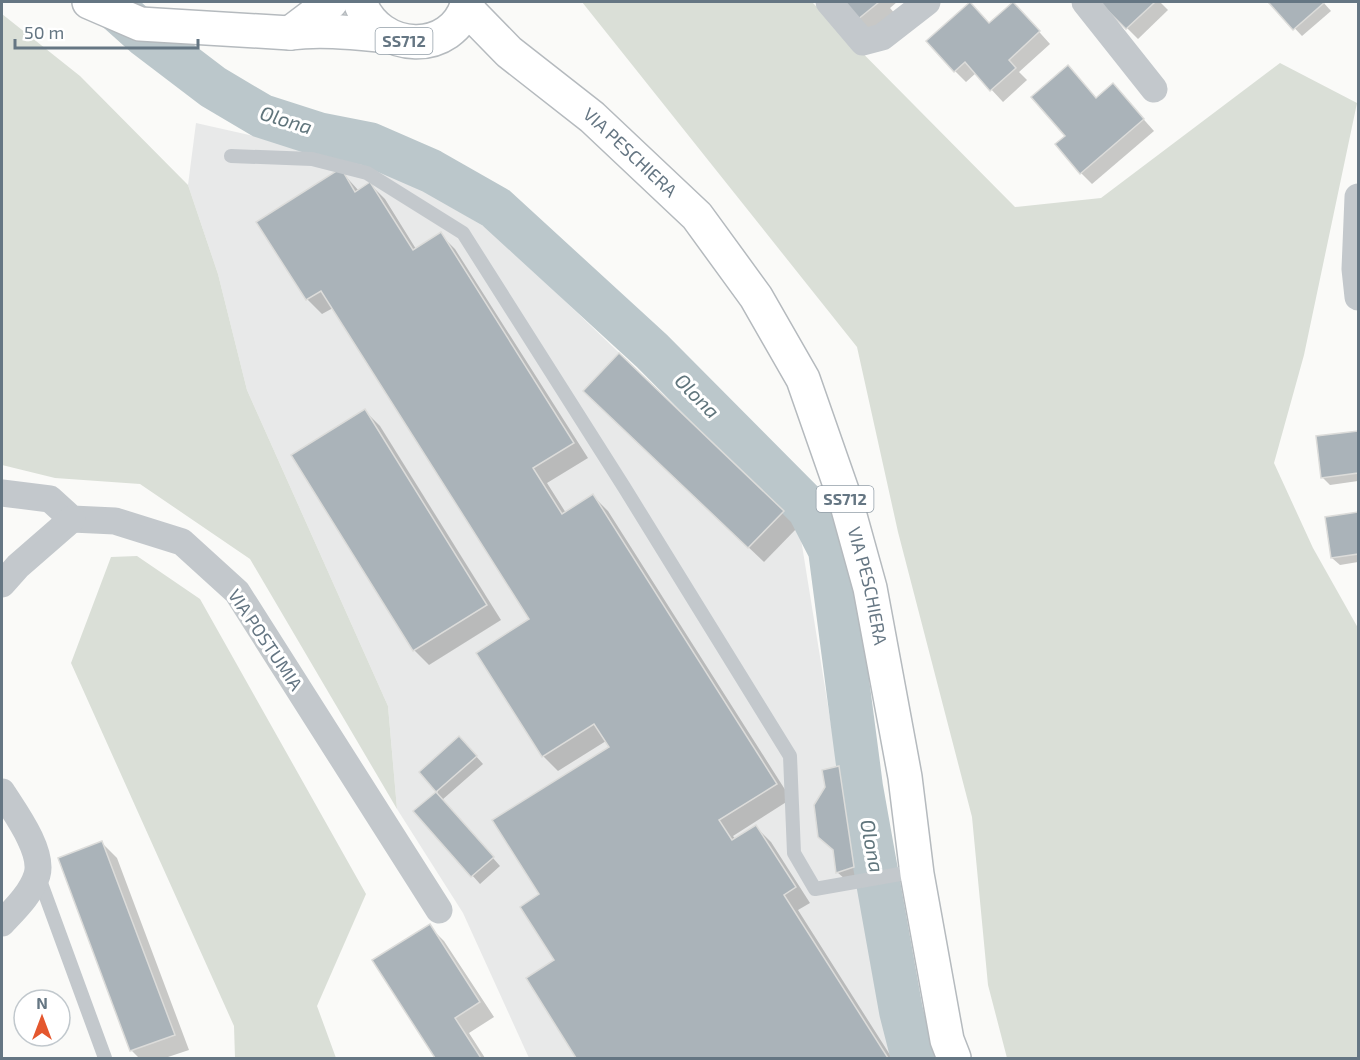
<svg xmlns="http://www.w3.org/2000/svg" width="1360" height="1060" font-family="'Exo 2',sans-serif">
	<style>
		.built { fill: #e8e9e9 }
		.green { fill: #dadfd7 }
		.shadow { fill: #0003 }
		.lines { fill: none; stroke-linecap: round; stroke-linejoin: round }
		.river { stroke: #bbc7cb; stroke-width: 44 }
		.building { fill: #aab3b9; stroke: #dcdcda; stroke-width: 1.5 }
		.primary-casing { stroke: #b5babe; stroke-width: 36 }
		.service { stroke: #c3c8cc; stroke-width: 14 }
		.minor { stroke: #c3c8cc; stroke-width: 27 }
		.primary { stroke: #fff; stroke-width: 33 }
		.labels { text-anchor: middle; stroke-width: 6; stroke-linejoin: round; paint-order: stroke }
		.shield { fill: #fff; stroke: #939fa8; stroke-width: 1.5 }
		.shield-label { font-size: 16px; font-weight: bold; fill: #657683 }
		.street-label { font-size: 18px; fill: #657683; stroke: #fff }
		.water-label { font-size: 20px; font-style: italic; fill: #60757c; stroke: #fff }
	</style>
	<rect width="100%" height="100%" fill="#fafaf8"/>
	<polygon class="built" points="196,123 382,165 493,232 784,511 800,533 854,867 894,1058 529,1058 463,913 397,809 388,706 247,390 218,274 188,185"/>
	<g class="green">
		<polygon points="582,2 812,2 1015,207 1101,198 1280,63 1357,103 1304,355 1274,463 1313,548 1358,628 1358,1058 1007,1058 988,985 972,817 898,532 857,347"/>
		<polygon points="2,14 80,76 188,185 218,274 247,390 388,706 397,809 250,559 140,484 55,478 2,465"/>
		<polygon points="137,556 200,599 366,894 317,1006 336,1058 235,1058 234,1026 71,663 111,557"/>
	</g>
	<g class="shadow">
		<polygon points="844,2 897,2 890,8 896,15 873,34"/>
		<polygon points="1101,2 1160,2 1168,10 1138,39"/>
		<polygon points="1270,2 1323,2 1331,11 1302,36"/>
		<polygon points="1024,15 1050,44 1019,72 1027,80 1003,102 976,73 966,82 955,71 990,25"/>
		<polygon points="1113,85 1154,131 1092,184 1081,173 1097,99"/>
		<polygon points="340,170 359,191 370,184 385,199 416,249 440,234 455,249 588,458 547,483 566,513 593,496 608,511 791,799 733,836 736,840 756,827 771,842 810,903 798,910 892,1058 578,1058 528,979 556,961 541,895 611,748 606,741 558,771 543,756 531,620 333,308 322,314 307,299 258,222"/>
		<polygon points="600,406 783,512 798,527 764,562"/>
		<polygon points="365,411 380,426 501,620 429,665 414,650"/>
		<polygon points="1357,432 1358,481 1330,485 1322,477"/>
		<polygon points="1358,514 1358,562 1340,565 1332,558 1326,518"/>
		<polygon points="467,746 483,764 442,800 500,866 480,884 415,811 438,792 421,772"/>
		<polygon points="838,767 845,775 860,875 845,879 837,872 826,787"/>
		<polygon points="102,843 117,858 189,1050 165,1058 139,1058 132,1051 59,859"/>
		<polygon points="429,926 444,941 494,1017 469,1033 485,1058 437,1058 374,961"/>
	</g>
	<g class="lines">
		<polyline class="river" points="108,2 146,36 213,87 262,116 318,134 369,144 431,171 496,208 652,351 809,509 830,550 861,787 901,1011 913,1058"/>
	</g>
	<g class="building">
		<polygon points="842,2 879,2 857,20"/>
		<polygon points="970,2 989,23 1013,2 1040,31 1009,60 1016,68 990,91 965,62 954,72 926,41"/>
		<polygon points="1099,2 1155,2 1126,29"/>
		<polygon points="1268,2 1325,2 1293,30"/>
		<polygon points="1068,65 1096,98 1113,83 1144,119 1080,174 1055,144 1065,136 1031,97"/>
		<polygon points="341,168 355,192 370,182 413,250 441,232 574,443 533,468 562,514 593,494 777,784 719,820 732,840 756,825 796,887 784,895 888,1058 576,1058 526,978 554,960 520,907 539,894 492,820 609,747 594,724 542,757 476,653 529,619 321,291 306,300 256,222"/>
		<polygon points="619,353 784,511 748,548 583,391"/>
		<polygon points="365,409 487,605 413,651 291,455"/>
		<polygon points="1358,431 1358,473 1321,478 1316,436"/>
		<polygon points="1358,512 1358,554 1331,558 1325,517"/>
		<polygon points="459,736 477,756 436,792 419,772"/>
		<polygon points="839,766 854,867 836,873 833,850 818,837 814,805 825,787 822,770"/>
		<polygon points="436,792 494,857 471,877 413,811"/>
		<polygon points="102,841 175,1035 130,1051 58,858"/>
		<polygon points="430,924 480,1002 455,1018 481,1058 435,1058 372,960"/>
	</g>
	<g class="lines">
		<defs>
			<g id="primary">
				<path d="M89,2L140,24L290,33C323,29 355,33 388,36"/>
				<path d="M360,2C378,53 453,57 468,2"/>
				<path id="s1" d="M466,8L509,52L592,117L697,216L756,297L803,379L847,505L870,588L905,777L917,874L947,1040L954,1058"/>
				<polyline points="290,33 331,2"/>
			</g>
		</defs>
		<use href="#primary" class="primary-casing"/>
		<g class="service">
			<polyline points="231,156 312,159 367,173 463,233 624,487 790,756 794,853 815,889 900,874 917,874"/>
			<polyline points="38,875 105,1058"/>
		</g>
		<g class="minor">
			<polyline points="829,2 863,42 882,37 927,2"/>
			<polyline points="1085,2 1154,89"/>
			<polyline points="1358,197 1355,269 1358,297"/>
			<polyline points="2,493 50,499 72,519 115,521 182,542 237,592 439,910"/>
			<polyline points="2,584 18,566 72,519"/>
			<path d="M2,792C14,811 44,851 37,875C31,894 15,909 2,923"/>
		</g>
		<use href="#primary" class="primary"/>
	</g>
	<g class="labels">
		<g class="shield">
			<rect x="375.5" y="28" width="57" height="26" rx="4.5"/>
			<rect x="816.5" y="486" width="57" height="26" rx="4.5"/>
		</g>
		<g class="shield-label">
			<text x="404" y="47">SS712</text>
			<text x="845" y="505">SS712</text>
		</g>
		<g class="street-label">
			<text dy="6" stroke="none"><textPath href="#s1" startOffset="219">VIA PESCHIERA</textPath></text>
			<text dy="6" stroke="none"><textPath href="#s1" startOffset="723">VIA PESCHIERA</textPath></text>
			<text transform="translate(265 640) rotate(56)" y="6">VIA POSTUMIA</text>
		</g>
		<g class="water-label">
			<text transform="translate(286 120) rotate(17)" y="7">Olona</text>
			<text transform="translate(697 396) rotate(45)" y="7">Olona</text>
			<text transform="translate(872 846) rotate(79)" y="7">Olona</text>
		</g>
	</g>
	<rect width="1360" height="1060" fill="none" stroke="#657683" stroke-width="6"/>
	<g transform="translate(42 1018)"><circle r="28" fill="#ffffff" stroke="#c1c8cd" stroke-width="1.5"/>
	<path d="M0-4.5L10 22L0 15L-10 22Z" fill="#e4572e"/>
	<text y="-9" font-size="16" font-weight="bold" text-anchor="middle" fill="#657683">N</text>
	</g>
	<path d="M15 39v9h183v-9" fill="none" stroke="#657683" stroke-width="3"/>
	<text x="24" y="39" font-size="18" fill="#657683" stroke="#ffffff" stroke-width="4.5" paint-order="stroke">50 m</text>
</svg>
